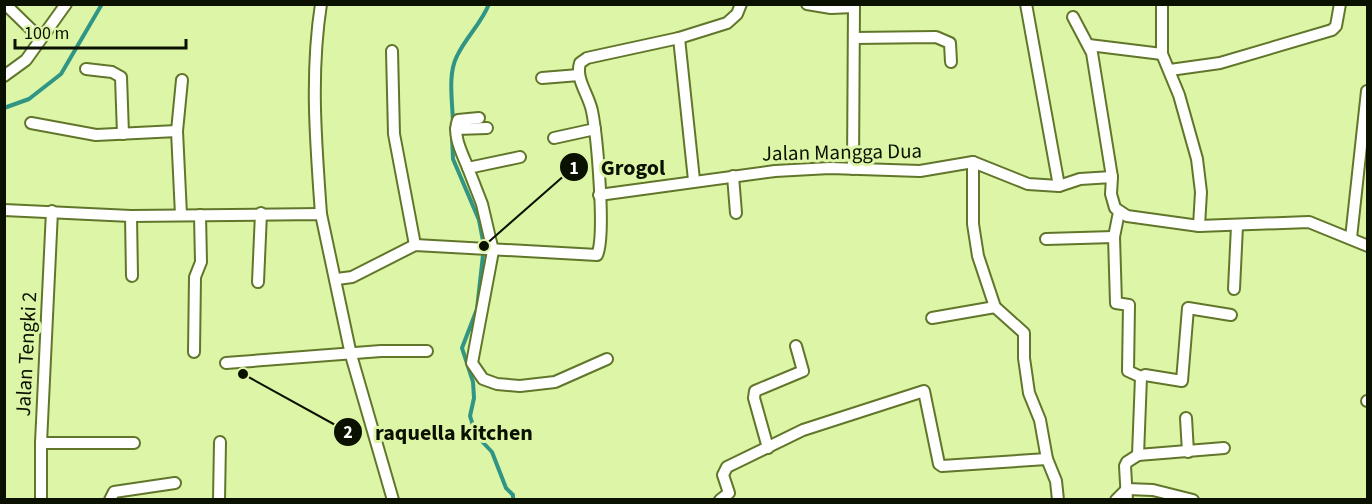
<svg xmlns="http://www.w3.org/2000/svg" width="1372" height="504" font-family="'Source Sans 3',sans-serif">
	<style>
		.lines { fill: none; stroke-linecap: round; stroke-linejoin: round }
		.stream { stroke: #309584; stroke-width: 4 }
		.minor-casing { stroke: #61762a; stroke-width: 14 }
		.minor { stroke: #fff; stroke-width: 10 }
		.labels { text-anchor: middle; stroke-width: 6; stroke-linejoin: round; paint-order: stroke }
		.street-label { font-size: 21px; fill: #0a1100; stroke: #dcf5a6 }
		.leader { fill: none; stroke: #0a1100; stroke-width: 2 }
		.callout-dot { fill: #0a1100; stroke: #dcf5a6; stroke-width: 2 }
		.mark-label { font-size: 18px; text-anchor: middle; font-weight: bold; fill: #fff }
		.callout-label { font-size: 22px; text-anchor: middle; font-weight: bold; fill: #0a1100; stroke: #dcf5a6; stroke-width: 6; stroke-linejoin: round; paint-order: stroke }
	</style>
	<rect width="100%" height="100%" fill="#dcf5a6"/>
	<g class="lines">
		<g class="stream">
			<polyline points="4,108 29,99 61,74 102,4"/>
			<path d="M453,125C453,104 447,75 457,56C466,37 481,24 489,4"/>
			<polyline points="452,136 453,159 479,220 484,246 477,309 462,348 473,382 474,398 470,416 476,435 492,452 506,488 513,495 513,500"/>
		</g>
		<defs>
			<g id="minor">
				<polyline points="5,4 40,38"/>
				<path d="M321,4C310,75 316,144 321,214"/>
				<polyline points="807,4 831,8 854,7"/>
				<polyline points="1026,4 1059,186"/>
				<polyline points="1162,4 1162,54 1179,95 1197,159 1201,192 1199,226"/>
				<polyline points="1073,17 1092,53 1112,177"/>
				<polyline points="679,38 694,180"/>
				<polyline points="854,38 936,37 950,43 951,62"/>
				<polyline points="1089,45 1162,54"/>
				<polyline points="392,51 394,134 415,245"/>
				<polyline points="86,69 112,72 121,77 123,134"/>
				<polyline points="1170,70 1220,63 1332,30 1336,26 1340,4"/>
				<polyline points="4,76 26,60 66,4"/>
				<polyline points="542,78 579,75"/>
				<polyline points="31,123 96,135 177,131 181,215"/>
				<polyline points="456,129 487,128"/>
				<polyline points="177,131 182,80"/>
				<polyline points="554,138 595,129"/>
				<polyline points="520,157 468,168 482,204 493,251 472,363 483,379 497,384 520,386 555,382 607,359"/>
				<polyline points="973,162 973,224 978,256 995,307 1024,333 1024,358 1029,393 1040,420 1047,459 1056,481 1058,500"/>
				<path d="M468,168C462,153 452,135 458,120L479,118"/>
				<polyline points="853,169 854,4"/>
				<polyline points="733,176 736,213"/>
				<polyline points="599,195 775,171 830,168 920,171 973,162 1028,184 1059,186 1080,179 1112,177 1111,194 1115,208 1127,216 1199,226 1309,222 1368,246"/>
				<polyline points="4,210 131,216 321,214 351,355 393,500"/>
				<polyline points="1119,212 1114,237 1116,303 1129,305 1128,371 1141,377 1145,375 1182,381 1188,308 1231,315"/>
				<polyline points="131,216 132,276"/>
				<polyline points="1351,238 1367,91"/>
				<polyline points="1046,239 1114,237"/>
				<path d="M337,279L352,277L415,245L597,255C606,236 597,136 592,111C589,95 575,79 580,63L587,58L679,38L727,23L737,14L741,4"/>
				<polyline points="258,282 261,213"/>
				<polyline points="1234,289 1237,226"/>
				<polyline points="932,318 995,307"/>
				<polyline points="194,352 195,277 201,262 200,215"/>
				<polyline points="226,363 381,351 427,351"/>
				<polyline points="1367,401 1368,401"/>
				<polyline points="1186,418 1188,452"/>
				<polyline points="41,443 134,443"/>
				<polyline points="768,448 754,398 755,391 803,371 796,346"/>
				<polyline points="1138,455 1224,448"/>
				<polyline points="41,500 41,443 52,211"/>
				<polyline points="110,500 114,492 175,483"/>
				<polyline points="219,500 220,442"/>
				<polyline points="720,500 729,493 723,475 727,467 803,430 924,391 939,464 942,466 1047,459"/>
				<polyline points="1116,500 1127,489 1153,490 1193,500"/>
				<polyline points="1127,500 1125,466 1127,462 1138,455 1141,377"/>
			</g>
		</defs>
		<use href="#minor" class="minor-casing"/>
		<use href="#minor" class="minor"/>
	</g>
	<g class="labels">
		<g class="street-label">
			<text transform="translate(842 152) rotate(-1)" y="7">Jalan Mangga Dua</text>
			<text transform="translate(26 354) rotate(-87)" y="7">Jalan Tengki 2</text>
		</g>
	</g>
	<path class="leader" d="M484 246L574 167M243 374L348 432"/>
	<g class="callout-dot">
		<circle cx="484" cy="246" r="6"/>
		<circle cx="243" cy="374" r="6"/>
		<circle cx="574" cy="167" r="15"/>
		<circle cx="348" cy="432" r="15"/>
	</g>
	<g class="mark-label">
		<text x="574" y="174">1</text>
		<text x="348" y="438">2</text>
	</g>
	<g class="callout-label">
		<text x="633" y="175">Grogol</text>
		<text x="454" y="440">raquella kitchen</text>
	</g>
	<rect width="1372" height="504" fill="none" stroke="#0a1100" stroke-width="12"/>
	<path d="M15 39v9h171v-9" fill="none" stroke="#0a1100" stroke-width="3"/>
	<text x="24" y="39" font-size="18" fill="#0a1100" stroke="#dcf5a6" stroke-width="4.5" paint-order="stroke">100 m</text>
</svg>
